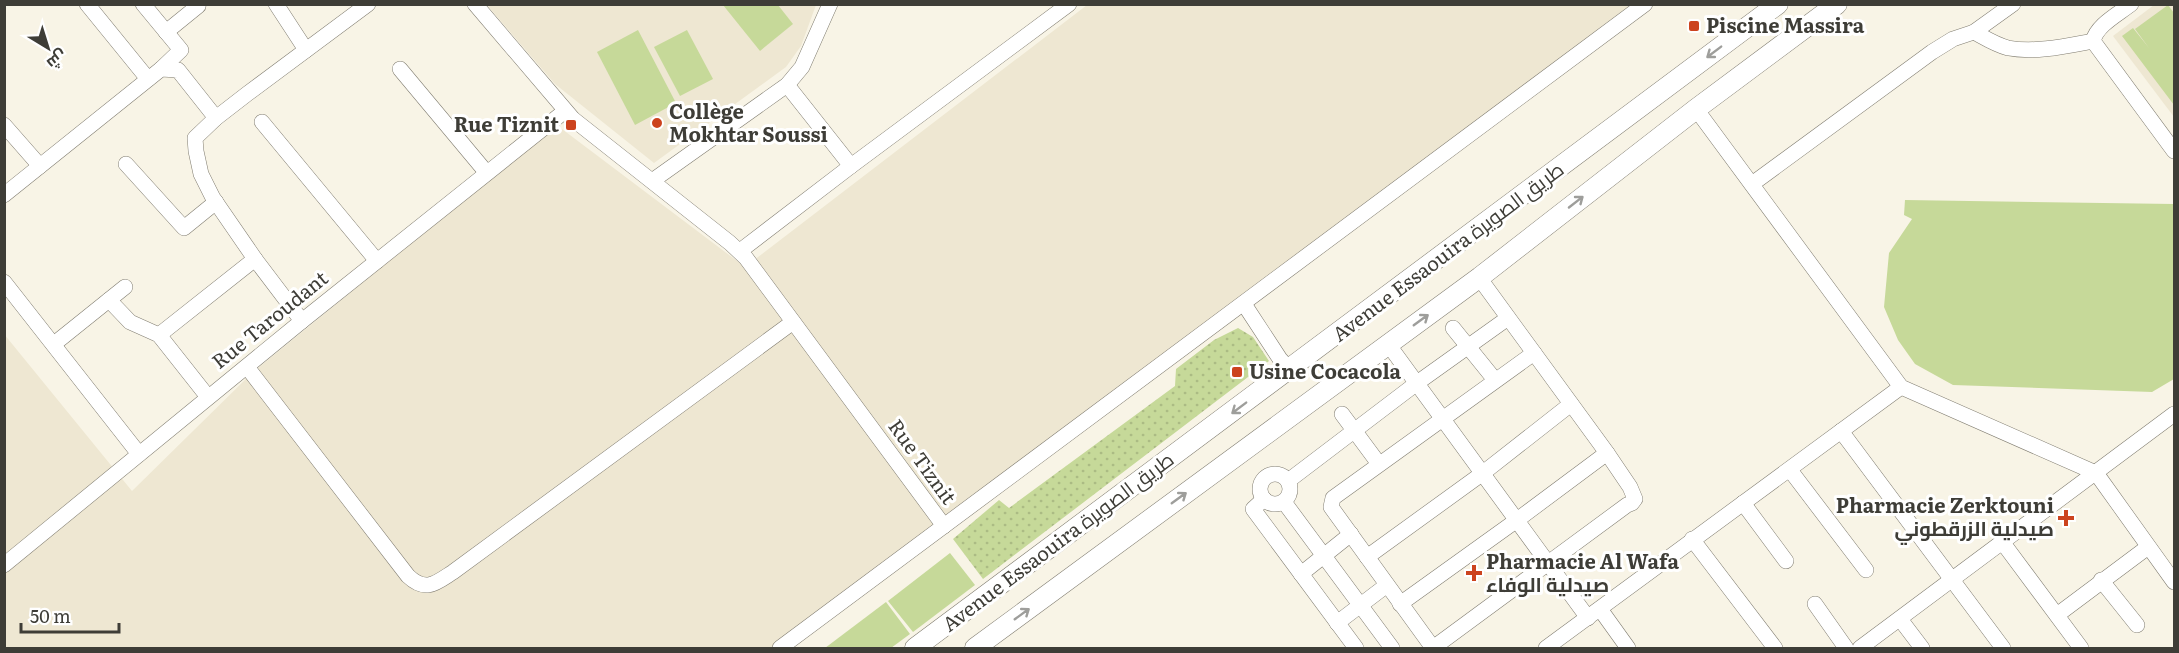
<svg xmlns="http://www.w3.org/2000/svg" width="2179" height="653" font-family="Literata,Cairo,serif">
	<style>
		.built { fill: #eee7d2 }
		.grass { fill: url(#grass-dots) }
		.garden { fill: #c6d999 }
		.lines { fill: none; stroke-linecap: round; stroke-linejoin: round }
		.minor-casing { stroke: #817d71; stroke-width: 16 }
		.major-casing { stroke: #817d71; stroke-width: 21 }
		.minor { stroke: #fff; stroke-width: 15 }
		.major { stroke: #fff; stroke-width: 20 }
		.oneway { stroke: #9e9e9b }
		.poi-dot { fill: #cc431e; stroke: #fff; stroke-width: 2 }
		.labels { text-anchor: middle; stroke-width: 6; stroke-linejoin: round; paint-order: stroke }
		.poi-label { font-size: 20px; font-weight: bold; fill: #3e3d37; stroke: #fff; text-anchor: start }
		.street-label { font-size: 20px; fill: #3e3d37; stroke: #fff }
	</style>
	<defs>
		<pattern id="grass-dots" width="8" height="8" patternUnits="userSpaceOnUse" patternTransform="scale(1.5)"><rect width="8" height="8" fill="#c6d999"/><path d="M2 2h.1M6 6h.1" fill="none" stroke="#abbb84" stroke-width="1.8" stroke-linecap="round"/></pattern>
	</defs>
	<rect width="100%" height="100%" fill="#f8f4e6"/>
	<g class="built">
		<polygon points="487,5 816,5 801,46 786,67 654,163 555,84"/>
		<polygon points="1087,5 1641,5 774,648 5,648 4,334 132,491 253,372 469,196 558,126 745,267"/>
		<polygon points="2154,5 2174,5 2174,117 2113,36"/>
	</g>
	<polygon class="grass" points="1238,328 1253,337 1269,361 983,579 953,539 999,500 1009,508 1175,386 1176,369 1214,340"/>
	<g class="garden">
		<polygon points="723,5 778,5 793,24 760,51"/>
		<polygon points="2168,5 2174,13 2174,105 2122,36 2133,28 2149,48 2135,29"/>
		<polygon points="638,30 676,103 635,125 597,52"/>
		<polygon points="687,30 713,79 680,96 654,47"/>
		<polygon points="1905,200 2174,204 2174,379 2152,392 1953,385 1915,364 1898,340 1884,307 1889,253 1912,219 1904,215"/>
		<polygon points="950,553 975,585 913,632 888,601"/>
		<polygon points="886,602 910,634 891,648 825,648"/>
	</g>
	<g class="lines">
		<defs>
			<g id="minor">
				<polyline points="87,4 148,79"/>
				<polyline points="143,4 181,50 161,69"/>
				<polyline points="276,4 306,50"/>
				<polyline points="475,4 573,119 730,243 746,258 944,526"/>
				<polyline points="166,32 198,6 197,4"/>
				<path d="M1974,32C1985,38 1996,45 2008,48C2035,53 2066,46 2093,41"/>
				<polyline points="2093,41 2174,151"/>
				<path d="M2093,41C2097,25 2117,15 2131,4"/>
				<polyline points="400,69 486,172"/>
				<polyline points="787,85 851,166"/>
				<polyline points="1696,109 1901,387 2096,473 2174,582"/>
				<polyline points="262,122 377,261"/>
				<polyline points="4,125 40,166"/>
				<polyline points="126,164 184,228 216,202"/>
				<polyline points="652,181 787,85 802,67 830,4"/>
				<polyline points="1752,184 1932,52 1953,39 1974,32 2013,4"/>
				<polyline points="4,195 161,69 178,70 216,118"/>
				<polyline points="740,251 851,166 1069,4"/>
				<polyline points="4,282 139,454"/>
				<polyline points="109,300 130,322 159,335 208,397"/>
				<polyline points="1244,304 1280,359 1290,370"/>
				<polyline points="302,321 255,259 213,198 201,174 196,151 195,138 216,118 247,94 368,4"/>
				<polyline points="1453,328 1495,380"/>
				<polyline points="159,335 255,259"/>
				<polyline points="54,344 125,287"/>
				<polyline points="1388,344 1588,618"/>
				<path d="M247,367L408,576C426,593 436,583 453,572L793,322"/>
				<polyline points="1342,414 1379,464"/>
				<polyline points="1841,431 2003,648"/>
				<polyline points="1790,470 1866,570"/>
				<circle cx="1275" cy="489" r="15"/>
				<polyline points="1288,481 1417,383 1508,318"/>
				<polyline points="1264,499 1253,509 1356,648"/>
				<polyline points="1284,502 1392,648"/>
				<polyline points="1743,503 1786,561"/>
				<polyline points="1692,539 1775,648"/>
				<polyline points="2003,543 2081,648"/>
				<polyline points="1367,557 1483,473 1571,404"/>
				<polyline points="4,565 302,321 565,111"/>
				<polyline points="1301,574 1351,534"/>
				<polyline points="2101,580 2137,625"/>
				<polyline points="1400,604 1517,520 1607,453"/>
				<polyline points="1815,604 1846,648"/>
				<polyline points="1600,609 1628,648"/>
				<polyline points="2057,615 2148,547"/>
				<polyline points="1900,619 1922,648"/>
				<polyline points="1337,623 1387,585"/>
				<polyline points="780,648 1645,4"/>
				<polyline points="1433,648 1627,505 1632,503 1635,499 1630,487 1607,453 1483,283 1480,277"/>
				<polyline points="1433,648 1331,507 1333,498 1534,353"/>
				<polyline points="1546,648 1901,387"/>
				<polyline points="1860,648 2174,414"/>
			</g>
			<g id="major">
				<polyline points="915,648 1778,4"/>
				<polyline points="975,648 1480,277 1696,109 1837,4"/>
			</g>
		</defs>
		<use href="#minor" class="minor-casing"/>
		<use href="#major" class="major-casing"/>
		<use href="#minor" class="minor"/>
		<use href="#major" class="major"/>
	</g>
	<defs><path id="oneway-shaft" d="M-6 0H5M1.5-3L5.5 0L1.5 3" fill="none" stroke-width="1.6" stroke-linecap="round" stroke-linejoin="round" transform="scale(1.5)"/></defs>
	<g class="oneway">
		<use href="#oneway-shaft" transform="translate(1714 52) rotate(143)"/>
		<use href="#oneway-shaft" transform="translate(1576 202) rotate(-38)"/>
		<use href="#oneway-shaft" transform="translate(1421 320) rotate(-36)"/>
		<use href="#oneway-shaft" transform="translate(1239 408) rotate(143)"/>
		<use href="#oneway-shaft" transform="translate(1179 498) rotate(-36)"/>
		<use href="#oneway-shaft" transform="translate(1022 614) rotate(-36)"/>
	</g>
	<g class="poi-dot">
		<rect x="1688" y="20" width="12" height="12" rx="3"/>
		<circle cx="657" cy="123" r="6"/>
		<rect x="565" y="119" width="12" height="12" rx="3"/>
		<rect x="1231" y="366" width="12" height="12" rx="3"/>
		<path d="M2063 509h6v6h6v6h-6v6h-6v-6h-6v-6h6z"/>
		<path d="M1471 564h6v6h6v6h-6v6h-6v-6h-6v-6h6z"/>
	</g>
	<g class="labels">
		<g class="poi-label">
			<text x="1706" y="33">Piscine Massira</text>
			<text x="669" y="119">Collège<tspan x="669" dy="23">Mokhtar Soussi</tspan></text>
			<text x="559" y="132" text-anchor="end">Rue Tiznit</text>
			<text x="1249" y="379">Usine Cocacola</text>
			<text x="2054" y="513" text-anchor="end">Pharmacie Zerktouni<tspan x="2054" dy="23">صيدلية الزرقطوني</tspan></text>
			<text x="1486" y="569">Pharmacie Al Wafa<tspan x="1486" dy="23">صيدلية الوفاء</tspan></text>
		</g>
		<g class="street-label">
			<text transform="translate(1448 252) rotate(-37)" y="7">Avenue Essaouira طريق الصويرة</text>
			<text transform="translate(270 320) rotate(-39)" y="7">Rue Taroudant</text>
			<text transform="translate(922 462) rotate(54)" y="7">Rue Tiznit</text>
			<text transform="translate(1058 542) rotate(-37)" y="7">Avenue Essaouira طريق الصويرة</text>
		</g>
	</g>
	<rect width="2179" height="653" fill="none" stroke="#3e3d37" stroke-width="12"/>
	<g transform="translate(48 48) rotate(142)" stroke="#ffffff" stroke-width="4.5" paint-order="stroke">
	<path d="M0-4.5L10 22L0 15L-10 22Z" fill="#3e3d37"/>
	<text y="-9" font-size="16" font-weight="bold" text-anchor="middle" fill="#3e3d37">ش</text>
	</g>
	<path d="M21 623v9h98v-9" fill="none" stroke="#3e3d37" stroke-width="3"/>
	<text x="30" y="623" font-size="18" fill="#3e3d37" stroke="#ffffff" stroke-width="4.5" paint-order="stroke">50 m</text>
</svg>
